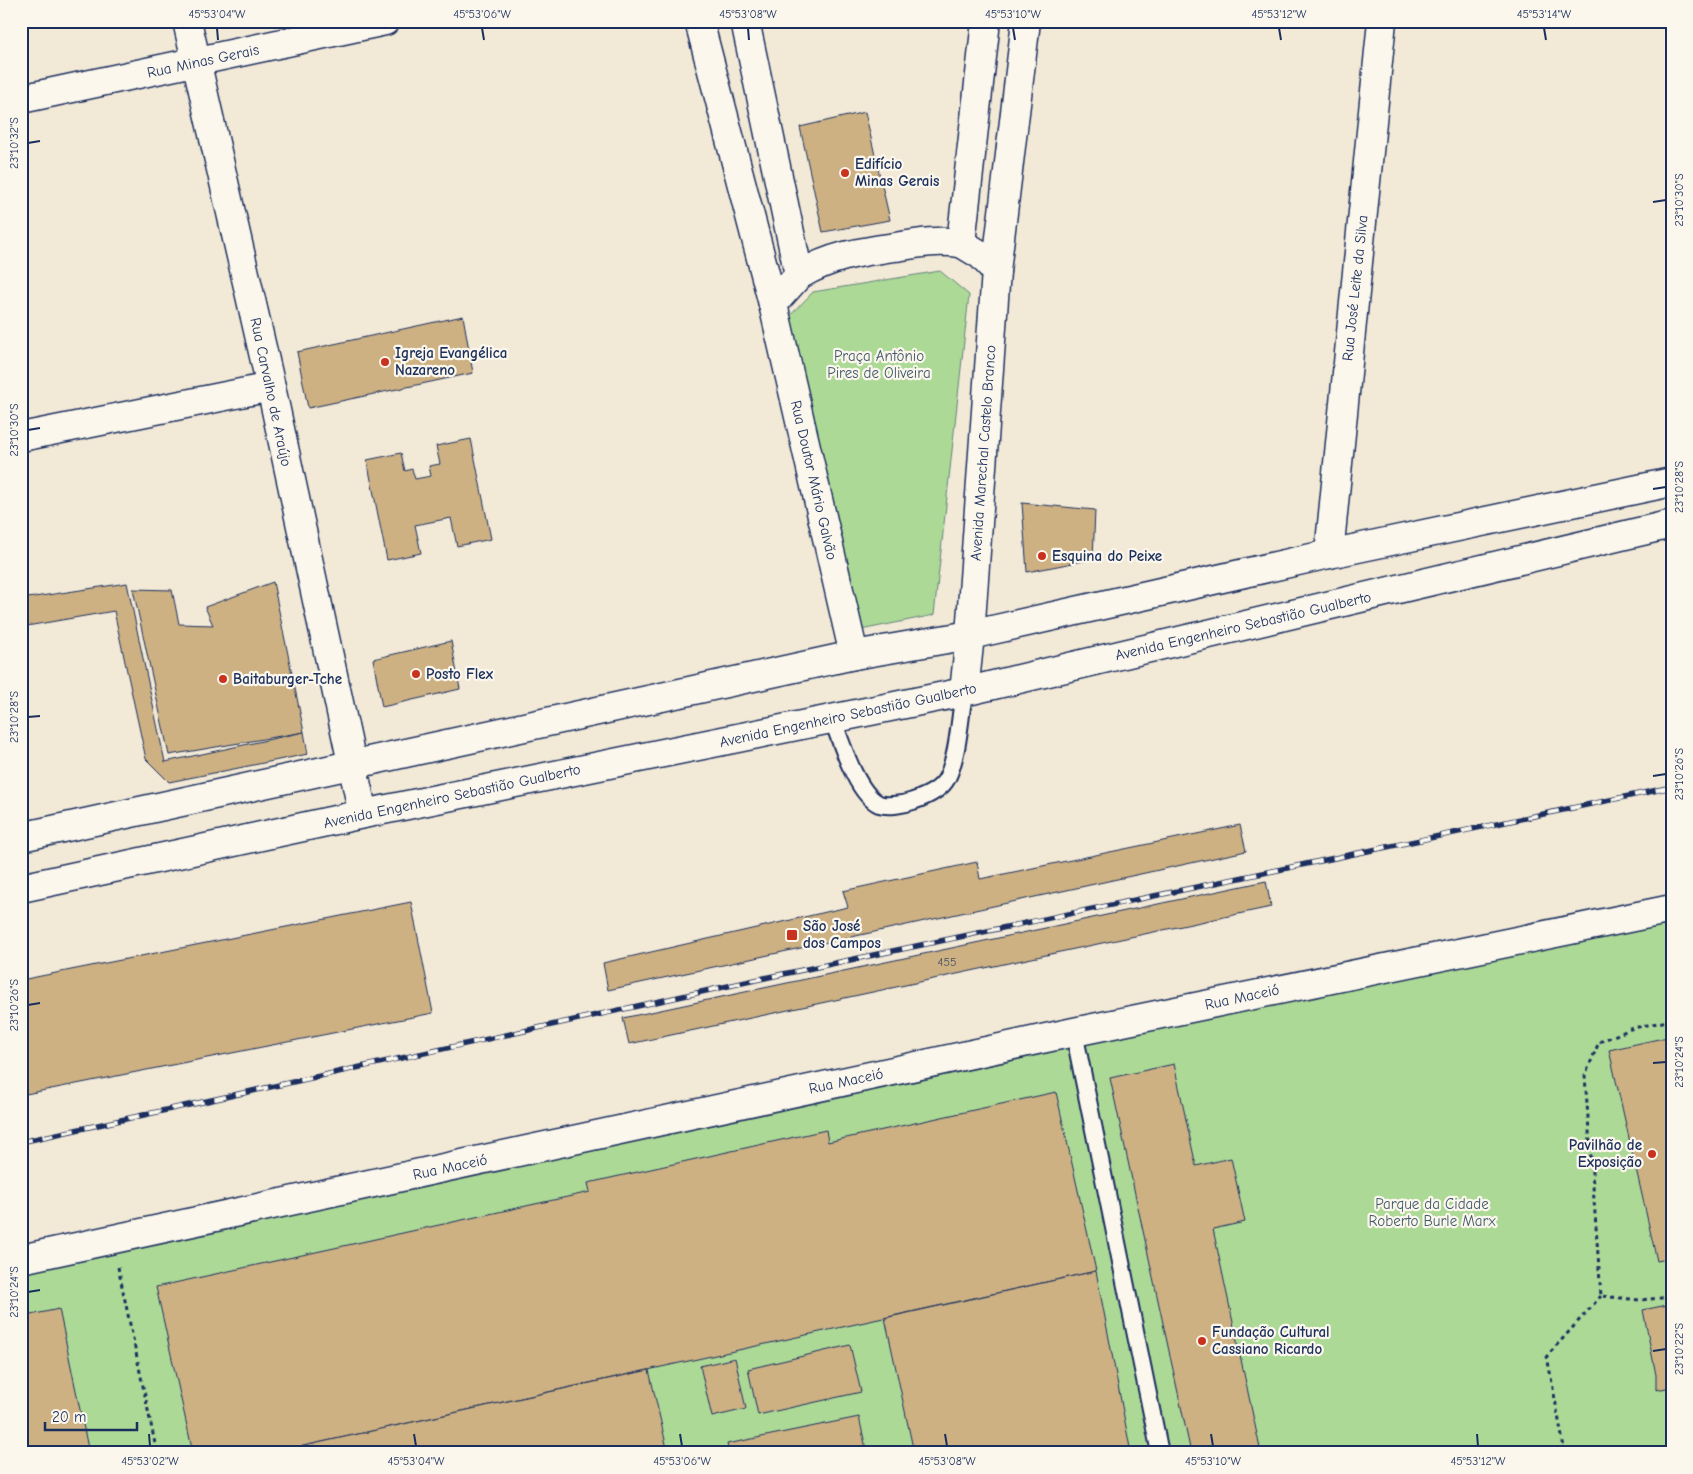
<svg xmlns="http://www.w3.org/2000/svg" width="1693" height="1474" font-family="'Comic Neue',sans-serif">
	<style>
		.green { fill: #add997; stroke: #64847a }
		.building { fill: #cdb183; stroke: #1b2f5e }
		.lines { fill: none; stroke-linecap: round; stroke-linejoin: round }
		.service-casing { stroke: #1b2f5e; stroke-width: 20 }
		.minor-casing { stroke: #1b2f5e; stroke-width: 31 }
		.tertiary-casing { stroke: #1b2f5e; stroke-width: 31 }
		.secondary-casing { stroke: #1b2f5e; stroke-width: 31 }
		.path { stroke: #1b2f5e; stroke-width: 3; stroke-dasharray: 4 4; stroke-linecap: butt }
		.service { stroke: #fbf7ec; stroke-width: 16 }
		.minor { stroke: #fbf7ec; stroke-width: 28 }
		.tertiary { stroke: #fbf7ec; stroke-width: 28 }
		.secondary { stroke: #fbf7ec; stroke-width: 28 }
		.rail-casing { stroke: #1b2f5e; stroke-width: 5.5 }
		.rail { stroke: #fbf7ec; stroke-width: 4; stroke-dasharray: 11; stroke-linecap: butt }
		.ticks { fill: none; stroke: #1b2f5e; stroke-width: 2 }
		.poi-dot { fill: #c8321e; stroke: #fbf7ec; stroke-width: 2 }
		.labels { text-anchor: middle; stroke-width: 4.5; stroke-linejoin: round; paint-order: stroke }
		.number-label { font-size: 12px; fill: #485067 }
		.street-label { font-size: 15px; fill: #1b2f5e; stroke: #fbf7ec }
		.poi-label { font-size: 15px; font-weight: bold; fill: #1b2f5e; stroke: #fbf7ec; text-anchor: start }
		.park-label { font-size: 15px; fill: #405a6c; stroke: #fbf7ec }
		.neatline { fill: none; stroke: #1b2f5e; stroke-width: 2 }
		.ticks-label { font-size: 12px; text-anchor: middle; fill: #1b2f5e }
	</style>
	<rect width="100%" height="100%" fill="#f2e9d7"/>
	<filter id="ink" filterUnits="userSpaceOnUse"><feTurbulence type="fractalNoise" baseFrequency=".02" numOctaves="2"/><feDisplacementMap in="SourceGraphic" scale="10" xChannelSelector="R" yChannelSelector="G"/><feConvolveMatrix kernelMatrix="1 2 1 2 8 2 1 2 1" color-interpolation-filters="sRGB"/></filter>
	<g filter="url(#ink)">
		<g class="green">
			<polygon points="940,271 969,295 934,615 861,630 785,321 813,292"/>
			<polygon points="1672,918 1672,1453 21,1453 21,1258"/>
		</g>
		<g class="building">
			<polygon points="865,112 890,220 823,232 800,127"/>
			<polygon points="463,316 473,373 308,408 297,352"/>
			<polygon points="471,439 491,539 457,546 451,518 415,525 421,553 387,560 367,460 401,453 405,471 412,469 415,479 431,476 429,466 440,464 436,446"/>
			<polygon points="1022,503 1095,510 1093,559 1027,572"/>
			<polygon points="273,582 304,732 169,755 133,589 172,590 179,624 213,625 205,607"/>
			<polygon points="127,583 165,762 304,732 308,754 169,782 146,759 114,611 21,627 21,599"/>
			<polygon points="451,641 460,689 382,707 373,659"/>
			<polygon points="1240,825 1246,851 608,990 603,963 848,907 843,891 977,862 980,879"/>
			<polygon points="1266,881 1271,907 629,1044 623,1018"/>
			<polygon points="411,902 433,1013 21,1095 21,980"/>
			<polygon points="1672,1036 1672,1258 1657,1261 1609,1050"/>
			<polygon points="1174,1064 1196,1166 1231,1158 1245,1222 1213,1229 1261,1453 1191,1453 1110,1078"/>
			<polygon points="1056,1092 1096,1271 272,1453 193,1453 156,1287 590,1192 588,1183 826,1130 828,1142"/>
			<polygon points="1096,1271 1131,1453 914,1453 885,1318"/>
			<polygon points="1672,1304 1672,1387 1656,1390 1656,1375 1643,1310"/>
			<polygon points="59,1309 89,1453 21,1453 21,1317"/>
			<polygon points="850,1345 861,1392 758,1415 748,1369"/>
			<polygon points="735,1358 746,1409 712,1417 700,1366"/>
			<polygon points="649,1370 668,1453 272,1453"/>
			<polygon points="859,1417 867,1453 729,1453 727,1444"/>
		</g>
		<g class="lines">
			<defs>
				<g id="service">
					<path d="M832,718C841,741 856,793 879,804C888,807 905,804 913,801C925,797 941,790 947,778C958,756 960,717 964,692"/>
					<polyline points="1074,1032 1160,1453"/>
				</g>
				<g id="minor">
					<polyline points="187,21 271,387 363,814"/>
					<polyline points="21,99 385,21"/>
					<path d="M799,275C832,256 859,252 895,247C920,243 936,240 961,243"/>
					<polyline points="21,437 271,387"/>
					<polyline points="1329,554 1382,21"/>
					<polyline points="21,1259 1074,1032 1672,909"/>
				</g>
				<g id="tertiary">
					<polyline points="699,21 773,304 854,655"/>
					<polyline points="745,21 799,275 773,304"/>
					<polyline points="986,21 961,243 981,255 996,271"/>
					<polyline points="964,692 970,635 996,271 1026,21"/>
				</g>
				<g id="secondary">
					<polyline points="21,837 854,655 970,635 1329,554 1672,482"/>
					<polyline points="21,888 363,814 964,692 1672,524"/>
				</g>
			</defs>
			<use href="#service" class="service-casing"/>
			<use href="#minor" class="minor-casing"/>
			<use href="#tertiary" class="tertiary-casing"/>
			<use href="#secondary" class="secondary-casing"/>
			<g class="path">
				<polyline points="1672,1020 1633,1028 1599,1042 1585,1076 1601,1296 1640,1300 1672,1297"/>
				<polyline points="118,1267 157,1453"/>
				<polyline points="1565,1453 1547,1356 1601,1296"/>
			</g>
			<use href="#service" class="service"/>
			<use href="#minor" class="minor"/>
			<use href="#tertiary" class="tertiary"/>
			<use href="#secondary" class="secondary"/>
			<defs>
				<polyline id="rail" points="21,1142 769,977 1672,787"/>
			</defs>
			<use href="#rail" class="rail-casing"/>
			<use href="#rail" class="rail"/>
		</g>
	</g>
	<path class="ticks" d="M217,28L218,40M482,28L484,40M748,28L749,40M1013,28L1015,40M1279,28L1281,40M1544,28L1546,40M28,143L40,141M1653,202L1666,200M28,430L40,428M1653,489L1666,487M28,717L40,716M1653,776L1666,774M28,1005L40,1003M1653,1063L1666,1062M28,1292L40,1290M1653,1351L1666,1349M149,1434L150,1446M414,1434L416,1446M680,1434L682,1446M945,1434L947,1446M1211,1434L1213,1446M1477,1434L1478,1446"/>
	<g class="poi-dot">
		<circle cx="845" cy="173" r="5"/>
		<circle cx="385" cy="362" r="5"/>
		<circle cx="1042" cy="556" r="5"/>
		<circle cx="416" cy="674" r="5"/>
		<circle cx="223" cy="679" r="5"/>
		<rect x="786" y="929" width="12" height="12" rx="2.5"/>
		<circle cx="1652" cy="1154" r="5"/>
		<circle cx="1202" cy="1341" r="5"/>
	</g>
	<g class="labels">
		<g class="number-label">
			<text x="947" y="966">455</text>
		</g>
		<g class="street-label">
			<text transform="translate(203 61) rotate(-12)" y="5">Rua Minas Gerais</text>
			<text transform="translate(1355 288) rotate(-84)" y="5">Rua José Leite da Silva</text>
			<text transform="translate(271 392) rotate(78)" y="5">Rua Carvalho de Araújo</text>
			<text transform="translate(983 453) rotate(-86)" y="5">Avenida Marechal Castelo Branco</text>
			<text transform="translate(814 480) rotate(77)" y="5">Rua Doutor Mário Galvão</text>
			<text transform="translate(1243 626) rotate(-13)" y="5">Avenida Engenheiro Sebastião Gualberto</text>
			<text transform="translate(848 715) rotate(-12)" y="5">Avenida Engenheiro Sebastião Gualberto</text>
			<text transform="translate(452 796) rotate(-12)" y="5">Avenida Engenheiro Sebastião Gualberto</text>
			<text transform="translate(1242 997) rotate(-12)" y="5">Rua Maceió</text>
			<text transform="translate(846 1081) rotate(-12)" y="5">Rua Maceió</text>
			<text transform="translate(450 1167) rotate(-12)" y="5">Rua Maceió</text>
		</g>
		<g class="poi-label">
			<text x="855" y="169">Edifício<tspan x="855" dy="17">Minas Gerais</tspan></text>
			<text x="395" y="358">Igreja Evangélica<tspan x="395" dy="17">Nazareno</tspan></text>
			<text x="1052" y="561">Esquina do Peixe</text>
			<text x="426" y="679">Posto Flex</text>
			<text x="233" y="684">Baitaburger-Tche</text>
			<text x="803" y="931">São José<tspan x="803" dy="17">dos Campos</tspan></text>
			<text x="1642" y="1150" text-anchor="end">Pavilhão de<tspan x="1642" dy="17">Exposição</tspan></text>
			<text x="1212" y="1337">Fundação Cultural<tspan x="1212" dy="17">Cassiano Ricardo</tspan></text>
		</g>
		<g class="park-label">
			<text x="879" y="361">Praça Antônio<tspan x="879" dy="17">Pires de Oliveira</tspan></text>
			<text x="1432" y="1209">Parque da Cidade<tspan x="1432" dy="17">Roberto Burle Marx</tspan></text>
		</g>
	</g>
	<rect width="1693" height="1474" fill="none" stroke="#fbf7ec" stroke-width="55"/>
	<path d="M45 1422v8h92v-8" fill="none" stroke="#1b2f5e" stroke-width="2.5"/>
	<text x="52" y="1422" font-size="15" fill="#1b2f5e" stroke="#fbf7ec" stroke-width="4" paint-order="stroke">20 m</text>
	<rect x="28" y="28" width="1638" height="1418" class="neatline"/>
	<g class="ticks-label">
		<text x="217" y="18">45°53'04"W</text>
		<text x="482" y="18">45°53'06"W</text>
		<text x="748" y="18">45°53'08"W</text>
		<text x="1013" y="18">45°53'10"W</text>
		<text x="1279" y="18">45°53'12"W</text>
		<text x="1544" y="18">45°53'14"W</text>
		<text transform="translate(14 143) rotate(-90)" y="4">23°10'32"S</text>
		<text transform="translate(1679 200) rotate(-90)" y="4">23°10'30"S</text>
		<text transform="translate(14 430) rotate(-90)" y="4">23°10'30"S</text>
		<text transform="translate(1679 487) rotate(-90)" y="4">23°10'28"S</text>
		<text transform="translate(14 717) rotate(-90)" y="4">23°10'28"S</text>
		<text transform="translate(1679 774) rotate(-90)" y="4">23°10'26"S</text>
		<text transform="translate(14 1005) rotate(-90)" y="4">23°10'26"S</text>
		<text transform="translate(1679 1062) rotate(-90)" y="4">23°10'24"S</text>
		<text transform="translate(14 1292) rotate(-90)" y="4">23°10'24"S</text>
		<text transform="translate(1679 1349) rotate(-90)" y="4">23°10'22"S</text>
		<text x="150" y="1465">45°53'02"W</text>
		<text x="416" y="1465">45°53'04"W</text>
		<text x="682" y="1465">45°53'06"W</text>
		<text x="947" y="1465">45°53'08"W</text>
		<text x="1213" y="1465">45°53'10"W</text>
		<text x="1478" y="1465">45°53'12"W</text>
	</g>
</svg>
